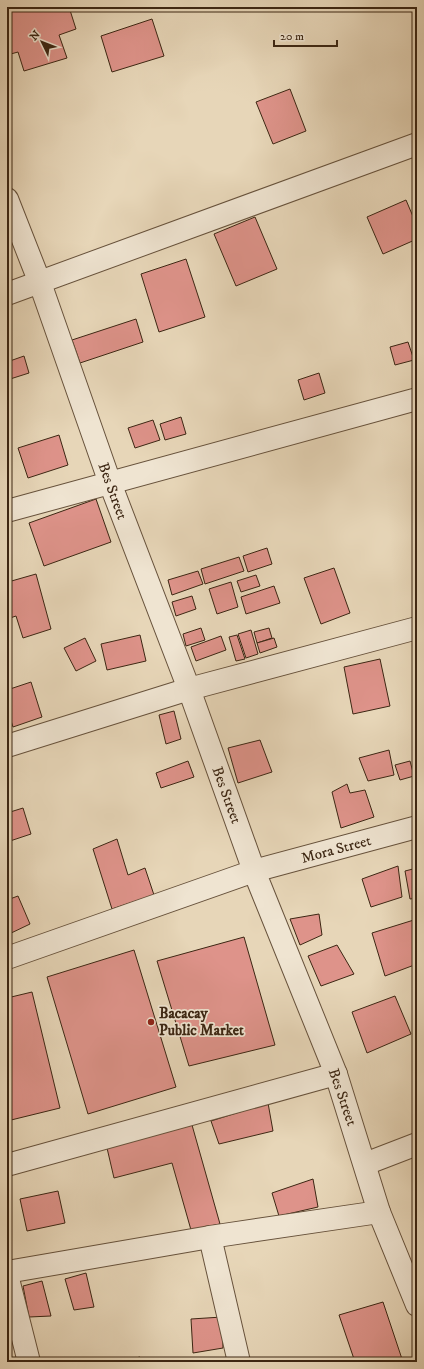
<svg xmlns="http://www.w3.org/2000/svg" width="424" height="1369" font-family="'IM FELL DW Pica',serif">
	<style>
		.building { fill: #de938a; stroke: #3c2613 }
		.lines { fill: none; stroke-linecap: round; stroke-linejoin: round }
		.minor-casing { stroke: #67523c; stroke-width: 24 }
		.minor { stroke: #efe4d1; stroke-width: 22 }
		.poi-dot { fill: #8f2418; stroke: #efe4d1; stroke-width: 1.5 }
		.labels { text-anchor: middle; stroke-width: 3.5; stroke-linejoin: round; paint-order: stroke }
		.street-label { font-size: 15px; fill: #3c2613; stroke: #efe4d1 }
		.poi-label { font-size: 15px; font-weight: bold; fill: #3c2613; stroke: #efe4d1; text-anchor: start }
	</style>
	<rect width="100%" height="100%" fill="#e7d6b8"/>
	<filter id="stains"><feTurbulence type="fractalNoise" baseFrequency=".005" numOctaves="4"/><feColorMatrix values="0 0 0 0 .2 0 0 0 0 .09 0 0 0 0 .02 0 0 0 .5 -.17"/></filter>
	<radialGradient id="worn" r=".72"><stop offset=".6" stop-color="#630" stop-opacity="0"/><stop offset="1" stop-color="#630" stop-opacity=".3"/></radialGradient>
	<g class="building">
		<polygon points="7,7 69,7 76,29 59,35 67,58 24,71 18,52 7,55"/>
		<polygon points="152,19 164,56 112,72 101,36"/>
		<polygon points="290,89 306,131 273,144 256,102"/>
		<polygon points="406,200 417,226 417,239 383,254 367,217"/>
		<polygon points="255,217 277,269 236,286 214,234"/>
		<polygon points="186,259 205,317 159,332 141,274"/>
		<polygon points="136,319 143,342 80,363 72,340"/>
		<polygon points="408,342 414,360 395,365 390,347"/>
		<polygon points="24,356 29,373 7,380 7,362"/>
		<polygon points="319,373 325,393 304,400 298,380"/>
		<polygon points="181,417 186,434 165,440 160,424"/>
		<polygon points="153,420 160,440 135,448 128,428"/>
		<polygon points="59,435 68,465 28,478 18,448"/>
		<polygon points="96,499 111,542 44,566 29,523"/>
		<polygon points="267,548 272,564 248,572 243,556"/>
		<polygon points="239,557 244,571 205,584 201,569"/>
		<polygon points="334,568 350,613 321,624 304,578"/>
		<polygon points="198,571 203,584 172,595 168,580"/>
		<polygon points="36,574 51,629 23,638 16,616 7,619 7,578 8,582"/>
		<polygon points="256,575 260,586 241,592 237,581"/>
		<polygon points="231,582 238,607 217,614 209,589"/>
		<polygon points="274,586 280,603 246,614 241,597"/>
		<polygon points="192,596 196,609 176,616 172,602"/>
		<polygon points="201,628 205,640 186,646 183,634"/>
		<polygon points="269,628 272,638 257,643 254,632"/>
		<polygon points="251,630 258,654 246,658 238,634"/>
		<polygon points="140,635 146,661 107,670 101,644"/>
		<polygon points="237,635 245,659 236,661 229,637"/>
		<polygon points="221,636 226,650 196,661 191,647"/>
		<polygon points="85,638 96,661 76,671 64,648"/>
		<polygon points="274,638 277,647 260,653 257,643"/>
		<polygon points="380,659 390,706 353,714 344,667"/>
		<polygon points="31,682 42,717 13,727 7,708 7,690"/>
		<polygon points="174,711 181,739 166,744 159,715"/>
		<polygon points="260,740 272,772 238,783 228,748"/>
		<polygon points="389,750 394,775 368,781 359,758"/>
		<polygon points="188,761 194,777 161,788 156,773"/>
		<polygon points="410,761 414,776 400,780 395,765"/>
		<polygon points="347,784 350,793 365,790 374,817 341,828 332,792"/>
		<polygon points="23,808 31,834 7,842 7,813"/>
		<polygon points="117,839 128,875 145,868 154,895 112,909 93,849"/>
		<polygon points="398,866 402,897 371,907 362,879"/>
		<polygon points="417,868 417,898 410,899 405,871"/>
		<polygon points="18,896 30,924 7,935 7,900"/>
		<polygon points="319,914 322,935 300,945 290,919"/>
		<polygon points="417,919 417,964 385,976 372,933"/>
		<polygon points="244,937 275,1045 189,1066 157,961"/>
		<polygon points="337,945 354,974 321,986 308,956"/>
		<polygon points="134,950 176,1087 88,1114 47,977"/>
		<polygon points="32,992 60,1108 7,1121 7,998"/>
		<polygon points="395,996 411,1034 367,1053 352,1012"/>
		<polygon points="268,1103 273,1131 219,1144 211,1121"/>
		<polygon points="192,1125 220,1224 191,1230 172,1163 114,1178 107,1148"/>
		<polygon points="313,1179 318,1207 279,1216 272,1193"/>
		<polygon points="58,1191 65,1223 27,1231 20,1199"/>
		<polygon points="86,1273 94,1307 74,1310 65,1279"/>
		<polygon points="42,1281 51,1316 29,1317 23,1286"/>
		<polygon points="383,1302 403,1362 355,1362 339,1315"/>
		<polygon points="222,1317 223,1348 193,1353 191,1319"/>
		<polygon points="140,1357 141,1362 115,1362"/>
	</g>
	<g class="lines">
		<defs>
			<g id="minor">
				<polyline points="7,199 40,283 110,483 189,689 254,871 336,1074 379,1212 417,1305"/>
				<polyline points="7,294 417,144"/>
				<polyline points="7,511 417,399"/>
				<polyline points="7,746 189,689 417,628"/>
				<polyline points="7,958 254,871 417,827"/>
				<polyline points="365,1164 417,1144"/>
				<polyline points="7,1165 336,1074"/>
				<polyline points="210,1237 239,1362"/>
				<polyline points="7,1272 210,1237 379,1212"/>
				<polyline points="7,1275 29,1362"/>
			</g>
		</defs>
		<use href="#minor" class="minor-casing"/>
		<use href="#minor" class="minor"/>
	</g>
	<circle class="poi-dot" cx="151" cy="1022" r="4"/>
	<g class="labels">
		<g class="street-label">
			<text transform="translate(113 491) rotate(70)" y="5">Bes Street</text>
			<text transform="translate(227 795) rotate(70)" y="5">Bes Street</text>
			<text transform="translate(336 849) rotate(-15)" y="5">Mora Street</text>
			<text transform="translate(343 1097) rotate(71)" y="5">Bes Street</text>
		</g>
		<g class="poi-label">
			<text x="159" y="1018">Bacacay<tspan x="159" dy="17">Public Market</tspan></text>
		</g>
	</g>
	<rect width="424" height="1369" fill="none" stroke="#e7d6b8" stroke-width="24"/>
	<rect x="8" y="8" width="408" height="1353" fill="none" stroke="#3c2613" stroke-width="2"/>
	<rect x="12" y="12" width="400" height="1345" fill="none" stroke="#3c2613"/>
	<g transform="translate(42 42) rotate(313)" stroke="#efe4d1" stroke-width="3" paint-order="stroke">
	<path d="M0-3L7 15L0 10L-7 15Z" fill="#3c2613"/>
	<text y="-6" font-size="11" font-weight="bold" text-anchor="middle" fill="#3c2613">N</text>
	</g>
	<path d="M274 40v6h63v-6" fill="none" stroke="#3c2613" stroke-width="2"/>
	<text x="280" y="40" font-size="12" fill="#3c2613" stroke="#efe4d1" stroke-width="3" paint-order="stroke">20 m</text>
	<rect width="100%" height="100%" filter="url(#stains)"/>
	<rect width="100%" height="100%" fill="url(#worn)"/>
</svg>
